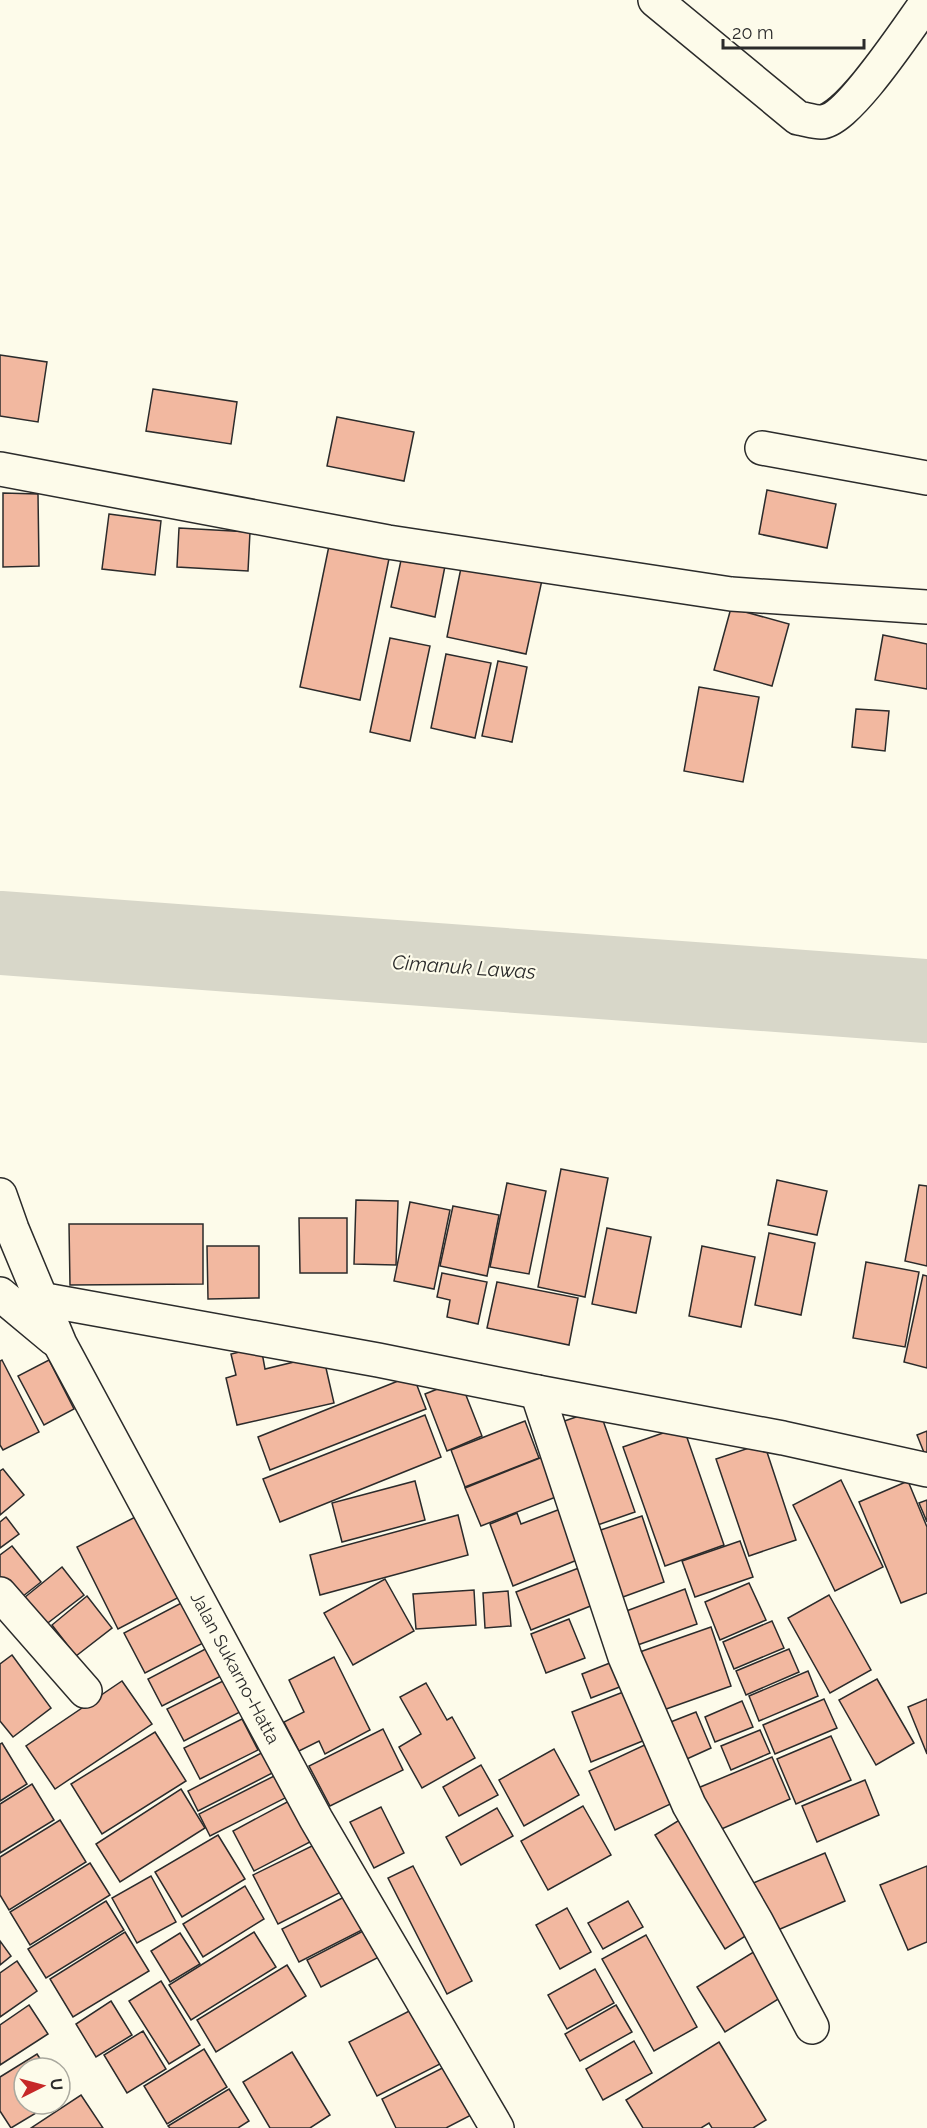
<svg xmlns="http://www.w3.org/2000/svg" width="927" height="2128" font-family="Raleway,sans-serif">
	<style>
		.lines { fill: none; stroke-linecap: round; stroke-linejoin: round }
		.river { stroke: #d8d7c9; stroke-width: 84 }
		.building { fill: #f2b8a0; stroke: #2b2b2b; stroke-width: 1.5 }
		.minor-casing { stroke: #2b2b2b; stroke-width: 36 }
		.highway-casing { stroke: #2b2b2b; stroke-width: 36 }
		.minor { stroke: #fdfbea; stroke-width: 33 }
		.highway { stroke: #fdfbea; stroke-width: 33 }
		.labels { text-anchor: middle; stroke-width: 4.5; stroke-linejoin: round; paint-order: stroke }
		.street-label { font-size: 18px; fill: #2b2b2b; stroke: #fdfbea }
		.water-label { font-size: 20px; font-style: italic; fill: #2b2b2b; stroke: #fdfbea }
	</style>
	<rect width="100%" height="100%" fill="#fdfbea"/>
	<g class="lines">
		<polyline class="river" points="0,933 927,1001"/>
	</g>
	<g class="building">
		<polygon points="0,355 47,362 38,422 0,416"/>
		<polygon points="153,389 237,402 231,444 146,431"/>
		<polygon points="337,417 414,432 404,481 327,466"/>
		<polygon points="767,490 836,504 827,548 759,534"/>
		<polygon points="3,493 38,494 39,566 3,567"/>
		<polygon points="109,514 161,521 155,575 102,569"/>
		<polygon points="179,528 250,532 248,571 177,567"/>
		<polygon points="331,536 391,549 360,700 300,687"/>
		<polygon points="403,551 446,561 435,617 391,607"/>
		<polygon points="462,563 542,580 526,654 447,637"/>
		<polygon points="731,608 789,624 772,686 714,670"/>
		<polygon points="883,635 927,644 927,689 875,680"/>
		<polygon points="390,638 430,646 410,741 370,732"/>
		<polygon points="446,654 491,663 475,738 431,728"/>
		<polygon points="498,661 527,667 512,742 482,736"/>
		<polygon points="699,687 759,697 743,782 684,771"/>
		<polygon points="856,709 889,711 885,751 852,747"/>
		<polygon points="561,1169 608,1178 585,1297 538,1287"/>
		<polygon points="777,1180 827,1191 817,1235 768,1225"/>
		<polygon points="507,1183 546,1191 529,1274 490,1267"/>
		<polygon points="919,1185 927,1186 927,1266 905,1261"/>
		<polygon points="356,1200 398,1201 396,1265 354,1264"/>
		<polygon points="410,1202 450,1210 434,1289 394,1281"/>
		<polygon points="453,1206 499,1215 487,1276 440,1266"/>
		<polygon points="299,1218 347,1218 347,1273 300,1273"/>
		<polygon points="69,1224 203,1224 203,1284 70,1285"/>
		<polygon points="607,1228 651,1237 636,1313 592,1304"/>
		<polygon points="769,1233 815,1243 801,1315 755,1305"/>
		<polygon points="207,1246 259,1246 259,1298 208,1299"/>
		<polygon points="702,1246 755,1257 741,1327 689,1316"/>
		<polygon points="866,1262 919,1272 905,1347 853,1338"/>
		<polygon points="442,1273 487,1282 478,1324 447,1317 450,1300 437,1297"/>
		<polygon points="923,1275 927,1276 927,1368 904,1362"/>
		<polygon points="497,1282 578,1298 569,1345 487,1328"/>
		<polygon points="261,1347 265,1369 323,1355 334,1403 237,1425 226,1378 236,1375 231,1354"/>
		<polygon points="2,1360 39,1432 3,1450 0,1445 0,1361"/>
		<polygon points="49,1360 74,1409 44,1425 18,1376"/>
		<polygon points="413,1375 426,1409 270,1470 258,1437"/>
		<polygon points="460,1380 482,1436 447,1451 425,1394"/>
		<polygon points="599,1409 635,1512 589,1528 553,1425"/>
		<polygon points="425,1415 441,1457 280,1522 263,1479"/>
		<polygon points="525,1421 539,1458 465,1487 451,1450"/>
		<polygon points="683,1426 724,1545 665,1566 623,1447"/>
		<polygon points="927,1431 927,1460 917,1435"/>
		<polygon points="764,1443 796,1540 749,1556 716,1459"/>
		<polygon points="545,1456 561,1495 481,1526 465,1488"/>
		<polygon points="3,1469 24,1495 0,1515 0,1471"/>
		<polygon points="841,1480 883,1567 835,1591 793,1505"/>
		<polygon points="415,1481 425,1520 342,1542 332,1503"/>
		<polygon points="908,1481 927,1527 927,1593 901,1603 859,1502"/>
		<polygon points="927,1500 927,1522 919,1503"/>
		<polygon points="563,1508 582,1558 513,1586 490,1524 517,1513 521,1524"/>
		<polygon points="145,1512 187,1593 118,1629 77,1547"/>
		<polygon points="458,1515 468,1555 320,1595 310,1555"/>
		<polygon points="642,1516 664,1582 612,1601 589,1534"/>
		<polygon points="6,1517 19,1534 0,1548 0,1522"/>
		<polygon points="740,1541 753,1577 695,1597 682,1561"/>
		<polygon points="12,1546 41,1582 13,1604 0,1587 0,1555"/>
		<polygon points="584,1566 598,1603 531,1630 516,1592"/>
		<polygon points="62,1567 84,1595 40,1629 19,1602"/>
		<polygon points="385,1579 414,1631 353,1665 324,1613"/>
		<polygon points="749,1583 766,1620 720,1640 705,1602"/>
		<polygon points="685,1589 697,1624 632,1647 621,1613"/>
		<polygon points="474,1590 476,1625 416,1629 413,1594"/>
		<polygon points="508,1591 511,1626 485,1628 483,1593"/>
		<polygon points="829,1595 871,1670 830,1693 788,1618"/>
		<polygon points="87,1596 112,1628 76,1656 52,1625"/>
		<polygon points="189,1599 209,1640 145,1673 124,1633"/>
		<polygon points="569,1619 585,1658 546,1673 531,1634"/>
		<polygon points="772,1621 784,1648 734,1669 723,1642"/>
		<polygon points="711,1627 731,1686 655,1713 634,1654"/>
		<polygon points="213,1645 227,1673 162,1706 148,1679"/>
		<polygon points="789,1649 799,1672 746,1695 736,1671"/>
		<polygon points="12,1655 51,1708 13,1737 0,1721 0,1664"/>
		<polygon points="334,1657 370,1730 325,1754 319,1741 299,1751 284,1722 304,1712 289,1680"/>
		<polygon points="620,1659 630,1683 591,1698 582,1674"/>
		<polygon points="808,1671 818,1696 759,1721 749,1696"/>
		<polygon points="877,1679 914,1743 876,1765 839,1700"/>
		<polygon points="225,1680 240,1712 184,1741 167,1709"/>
		<polygon points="122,1681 152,1724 55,1789 26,1746"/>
		<polygon points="426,1683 447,1720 452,1717 475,1758 422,1788 399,1747 421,1734 400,1697"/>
		<polygon points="631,1689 650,1738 591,1762 572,1712"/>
		<polygon points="824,1699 837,1728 775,1754 763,1725"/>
		<polygon points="927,1699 927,1754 908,1707"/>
		<polygon points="742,1701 753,1727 715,1742 705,1717"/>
		<polygon points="696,1712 711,1748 678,1763 663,1725"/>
		<polygon points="242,1719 258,1750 200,1779 184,1748"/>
		<polygon points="383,1729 403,1770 330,1806 309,1766"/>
		<polygon points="760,1730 770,1753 731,1770 721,1746"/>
		<polygon points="155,1732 186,1781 102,1834 71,1784"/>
		<polygon points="831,1736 851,1780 796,1804 777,1759"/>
		<polygon points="651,1742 677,1801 615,1830 589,1771"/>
		<polygon points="2,1743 27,1784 0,1801 0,1744"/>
		<polygon points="275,1746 286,1766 198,1811 188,1791"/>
		<polygon points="554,1749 579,1795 524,1826 499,1780"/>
		<polygon points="772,1757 790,1799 717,1831 698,1788"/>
		<polygon points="481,1765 498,1795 459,1816 443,1787"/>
		<polygon points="288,1769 299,1791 210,1836 199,1814"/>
		<polygon points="865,1780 879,1815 817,1842 802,1806"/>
		<polygon points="32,1784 54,1820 0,1853 0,1804"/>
		<polygon points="181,1789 205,1828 120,1882 96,1844"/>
		<polygon points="289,1801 310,1842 254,1871 233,1831"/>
		<polygon points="583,1806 611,1855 548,1890 521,1841"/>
		<polygon points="381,1807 404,1853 374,1868 350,1822"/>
		<polygon points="497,1808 513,1836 461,1865 446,1837"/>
		<polygon points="686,1816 755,1930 725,1949 655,1835"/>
		<polygon points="60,1820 86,1862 9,1910 0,1895 0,1857"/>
		<polygon points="218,1835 245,1879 182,1917 155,1872"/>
		<polygon points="316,1844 341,1892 278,1924 253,1875"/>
		<polygon points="825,1853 845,1901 771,1933 751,1884"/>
		<polygon points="90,1863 110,1895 30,1945 10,1912"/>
		<polygon points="413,1866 472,1981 447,1994 388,1878"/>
		<polygon points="927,1866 927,1942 908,1950 880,1885"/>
		<polygon points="151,1876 176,1922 137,1943 112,1898"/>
		<polygon points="245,1886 264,1919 203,1957 183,1924"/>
		<polygon points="346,1896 362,1930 299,1962 282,1929"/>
		<polygon points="106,1901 124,1930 46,1978 28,1949"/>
		<polygon points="628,1901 643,1927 603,1949 588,1923"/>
		<polygon points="567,1908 591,1952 560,1969 536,1925"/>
		<polygon points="365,1930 379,1957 321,1987 307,1960"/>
		<polygon points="125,1932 149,1971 73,2017 50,1979"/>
		<polygon points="254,1932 276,1967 191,2020 169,1985"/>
		<polygon points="180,1933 200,1964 170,1982 151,1951"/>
		<polygon points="646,1935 697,2027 654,2051 602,1959"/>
		<polygon points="0,1941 11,1956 0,1965"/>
		<polygon points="760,1948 788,1993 725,2032 697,1987"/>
		<polygon points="17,1961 37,1991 0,2017 0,1973"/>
		<polygon points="287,1965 306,1996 216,2052 197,2020"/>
		<polygon points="595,1969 614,2003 567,2029 548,1995"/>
		<polygon points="161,1981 200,2045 169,2064 129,2001"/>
		<polygon points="111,2001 132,2035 96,2057 76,2024"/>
		<polygon points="29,2005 48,2034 0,2065 0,2025"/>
		<polygon points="616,2005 632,2032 580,2061 565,2034"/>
		<polygon points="417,2007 444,2062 377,2096 349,2042"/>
		<polygon points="143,2031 166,2069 127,2093 104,2055"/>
		<polygon points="634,2041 652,2073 603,2100 586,2069"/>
		<polygon points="719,2042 766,2120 753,2128 712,2128 709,2123 701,2128 643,2128 626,2100"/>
		<polygon points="204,2049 227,2087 167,2124 144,2086"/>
		<polygon points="292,2052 330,2115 310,2128 270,2128 243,2082"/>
		<polygon points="37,2054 46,2068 24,2068 24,2104 51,2104 11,2128 0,2111 0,2077"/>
		<polygon points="454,2062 479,2111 446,2128 396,2128 382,2099"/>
		<polygon points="229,2089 249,2121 238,2128 170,2128 168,2126"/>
		<polygon points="81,2095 103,2128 31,2128"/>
	</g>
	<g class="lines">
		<defs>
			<g id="minor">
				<path d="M655,0L798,118C805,119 814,122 821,122C848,121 910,25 927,2"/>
				<polyline points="762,448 927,478"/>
				<polyline points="0,469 388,542 731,594 927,607"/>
				<polyline points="0,1294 54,1339"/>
				<polyline points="40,1299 378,1360 537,1392 783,1438 927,1470"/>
				<polyline points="537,1392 625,1657 689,1805 756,1921 812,2027"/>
				<polyline points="0,1594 85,1691"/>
			</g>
			<polyline id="highway" points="0,1195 12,1229 60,1344 316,1819 497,2128"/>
		</defs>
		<use href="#minor" class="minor-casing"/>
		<use href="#highway" class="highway-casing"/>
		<use href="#minor" class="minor"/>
		<use href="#highway" class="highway"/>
	</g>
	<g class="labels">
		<g class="street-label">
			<text transform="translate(235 1668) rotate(62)" y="6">Jalan Sukarno-Hatta</text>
		</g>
		<g class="water-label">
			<text transform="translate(464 967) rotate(4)" y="7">Cimanuk Lawas</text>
		</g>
	</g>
	<g transform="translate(42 2086) rotate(84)"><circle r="28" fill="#fdfbea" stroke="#a9a89e" stroke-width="1.5"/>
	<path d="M0-4.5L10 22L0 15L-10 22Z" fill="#c62828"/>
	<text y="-9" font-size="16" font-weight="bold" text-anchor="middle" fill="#2b2b2b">U</text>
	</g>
	<path d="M723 39v9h141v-9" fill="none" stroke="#2b2b2b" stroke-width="3"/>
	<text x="732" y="39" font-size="18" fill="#2b2b2b" stroke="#fdfbea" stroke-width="4.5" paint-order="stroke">20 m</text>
</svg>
